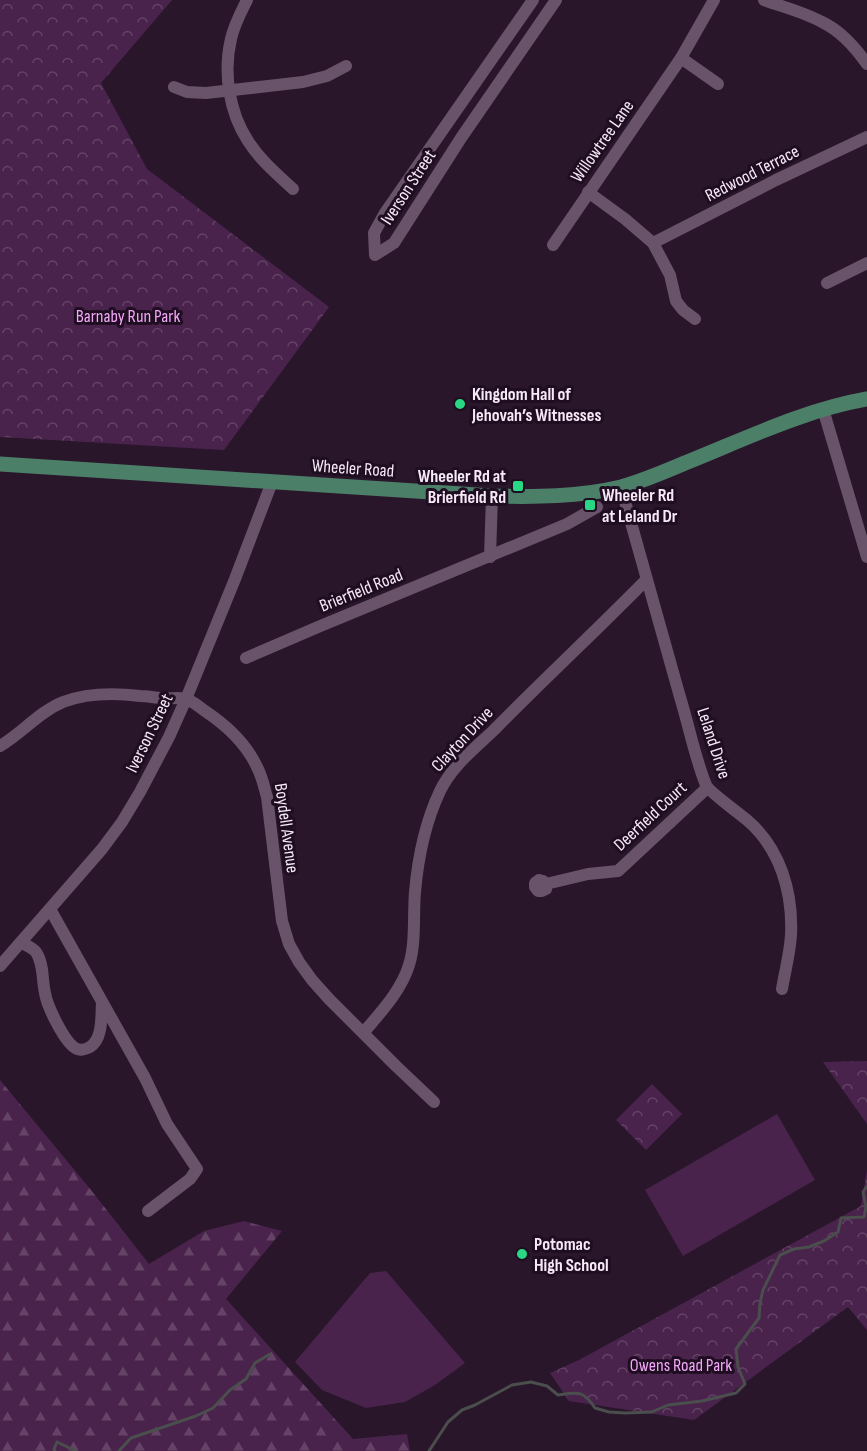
<svg xmlns="http://www.w3.org/2000/svg" width="867" height="1451" font-family="'Sofia Sans Condensed',sans-serif">
	<style>
		.green { fill: #49234c }
		.forest { fill: url(#forest-firs) }
		.park { fill: url(#park-crowns) }
		.lines { fill: none; stroke-linecap: round; stroke-linejoin: round }
		.stream { stroke: #4a4e4c; stroke-width: 3 }
		.minor { stroke: #69536a; stroke-width: 12 }
		.major { stroke: #4c7f68; stroke-width: 15 }
		.poi-dot { fill: #29d885; stroke: #1f0d21; stroke-width: 2 }
		.labels { text-anchor: middle; stroke-width: 6; stroke-linejoin: round; paint-order: stroke }
		.street-label { font-size: 18px; fill: #f7e9f7; stroke: #1f0d21 }
		.park-label { font-size: 18px; fill: #f3a7f8; stroke: #1f0d21 }
		.poi-label { font-size: 18px; font-weight: bold; fill: #f7e9f7; stroke: #1f0d21; text-anchor: start }
	</style>
	<defs>
		<pattern id="forest-firs" width="22" height="20" patternUnits="userSpaceOnUse" patternTransform="scale(1.5)"><rect width="22" height="20" fill="#49234c"/><path d="M5 1l3.5 6h-7zM16 11l3.5 6h-7z" fill="#644367"/></pattern>
		<pattern id="park-crowns" width="20" height="18" patternUnits="userSpaceOnUse" patternTransform="scale(1.5)"><rect width="20" height="18" fill="#49234c"/><path d="M2 6a3 3 0 1 1 6 0M12 15a3 3 0 1 1 6 0" fill="none" stroke="#644367"/></pattern>
	</defs>
	<rect width="100%" height="100%" fill="#29162b"/>
	<g class="green">
		<polygon points="777,1114 815,1180 683,1256 645,1190"/>
		<polygon points="386,1271 465,1363 435,1385 405,1402 366,1408 322,1390 295,1362 370,1273"/>
	</g>
	<polygon class="forest" points="0,1080 91,1190 149,1264 204,1231 244,1221 282,1231 226,1299 353,1439 407,1434 410,1451 0,1451"/>
	<g class="park">
		<polygon points="0,0 172,0 101,83 147,169 329,307 224,450 0,437"/>
		<polygon points="867,1061 867,1124 823,1062"/>
		<polygon points="652,1084 682,1114 646,1150 616,1120"/>
		<polygon points="867,1170 867,1330 848,1307 694,1420 569,1401 550,1373 579,1360 861,1206"/>
	</g>
	<g class="lines">
		<g class="stream">
			<polyline points="55,1451 54,1449 57,1442 76,1451"/>
			<polyline points="119,1451 131,1438 196,1416 213,1408 230,1390 246,1379 255,1363 270,1354"/>
			<path d="M429,1451L448,1422L462,1410L475,1405L512,1385L531,1382L547,1386L558,1395C578,1392 583,1390 595,1408L609,1412L625,1413L652,1412L668,1405L702,1401L736,1393L745,1384L738,1367L736,1349L759,1318L760,1303L763,1290L780,1255L794,1249L809,1247L824,1241L838,1232L841,1218L864,1217L866,1207L863,1192L867,1186"/>
		</g>
		<g class="minor">
			<path d="M247,0C241,12 234,25 231,39C223,72 229,112 248,141C260,160 277,174 293,189"/>
			<polyline points="533,0 385,213 374,233 375,255 394,243 461,138 556,0"/>
			<path d="M764,0C783,7 804,12 822,22C841,31 855,47 867,64"/>
			<polyline points="681,58 718,84"/>
			<polyline points="174,87 187,92 206,93 277,85 303,82 327,76 346,66"/>
			<polyline points="588,192 625,219 653,243 670,275 676,301 683,310 695,319"/>
			<polyline points="653,243 776,180 867,137"/>
			<polyline points="553,245 681,58 714,0"/>
			<polyline points="827,283 867,263"/>
			<polyline points="823,409 867,557"/>
			<path d="M621,487C641,557 660,627 680,697C689,726 695,758 706,785C709,792 739,813 747,820C780,848 793,892 791,935C790,953 785,971 782,989"/>
			<polyline points="490,557 492,496"/>
			<polyline points="246,658 318,627 567,524 597,507"/>
			<path d="M0,746C22,733 39,712 63,702C87,693 116,693 140,696C148,696 155,698 163,698C170,699 179,697 185,699C192,700 199,707 205,711C226,725 246,743 257,767C262,776 264,787 267,797L282,921L289,944L299,962L312,980L329,999L396,1066L434,1102"/>
			<polyline points="546,884 546,889 542,891 538,891 535,887 535,883 539,880 543,881 546,884 588,874 618,871 707,788"/>
			<polyline points="50,909 145,1078 167,1124 197,1169 190,1179 148,1211"/>
			<path d="M21,942C25,945 33,948 36,952C44,964 42,981 45,993C47,1006 65,1044 77,1049C81,1051 86,1049 90,1047C103,1039 101,1017 102,1003"/>
			<polyline points="0,966 102,849 122,822 140,792 169,737 186,699 235,579 272,482"/>
			<path d="M364,1032C381,1012 401,991 409,965C416,943 413,915 415,892C418,857 425,823 440,791C452,766 474,749 494,730C544,679 596,631 646,580"/>
		</g>
		<path class="major" d="M0,464L492,496C535,497 579,497 621,487C643,481 664,472 685,463C745,439 804,410 867,399"/>
	</g>
	<g class="poi-dot">
		<circle cx="460" cy="404" r="6"/>
		<rect x="512" y="480" width="12" height="12" rx="3"/>
		<rect x="584" y="499" width="12" height="12" rx="3"/>
		<circle cx="522" cy="1254" r="6"/>
	</g>
	<g class="labels">
		<g class="street-label">
			<text transform="translate(602 141) rotate(-55)" y="6">Willowtree Lane</text>
			<text transform="translate(752 173) rotate(-27)" y="6">Redwood Terrace</text>
			<text transform="translate(408 187) rotate(-57)" y="6">Iverson Street</text>
			<text transform="translate(353 468) rotate(4)" y="6">Wheeler Road</text>
			<text transform="translate(361 590) rotate(-22)" y="6">Brierfield Road</text>
			<text transform="translate(149 733) rotate(-64)" y="6">Iverson Street</text>
			<text transform="translate(462 739) rotate(-47)" y="6">Clayton Drive</text>
			<text transform="translate(714 743) rotate(72)" y="6">Leland Drive</text>
			<text transform="translate(650 816) rotate(-43)" y="6">Deerfield Court</text>
			<text transform="translate(287 828) rotate(82)" y="6">Boydell Avenue</text>
		</g>
		<g class="park-label">
			<text x="128" y="322">Barnaby Run Park</text>
			<text x="681" y="1371">Owens Road Park</text>
		</g>
		<g class="poi-label">
			<text x="472" y="400">Kingdom Hall of<tspan x="472" dy="21">Jehovah’s Witnesses</tspan></text>
			<text x="506" y="482" text-anchor="end">Wheeler Rd at<tspan x="506" dy="21">Brierfield Rd</tspan></text>
			<text x="602" y="501">Wheeler Rd<tspan x="602" dy="21">at Leland Dr</tspan></text>
			<text x="534" y="1250">Potomac<tspan x="534" dy="21">High School</tspan></text>
		</g>
	</g>
</svg>
